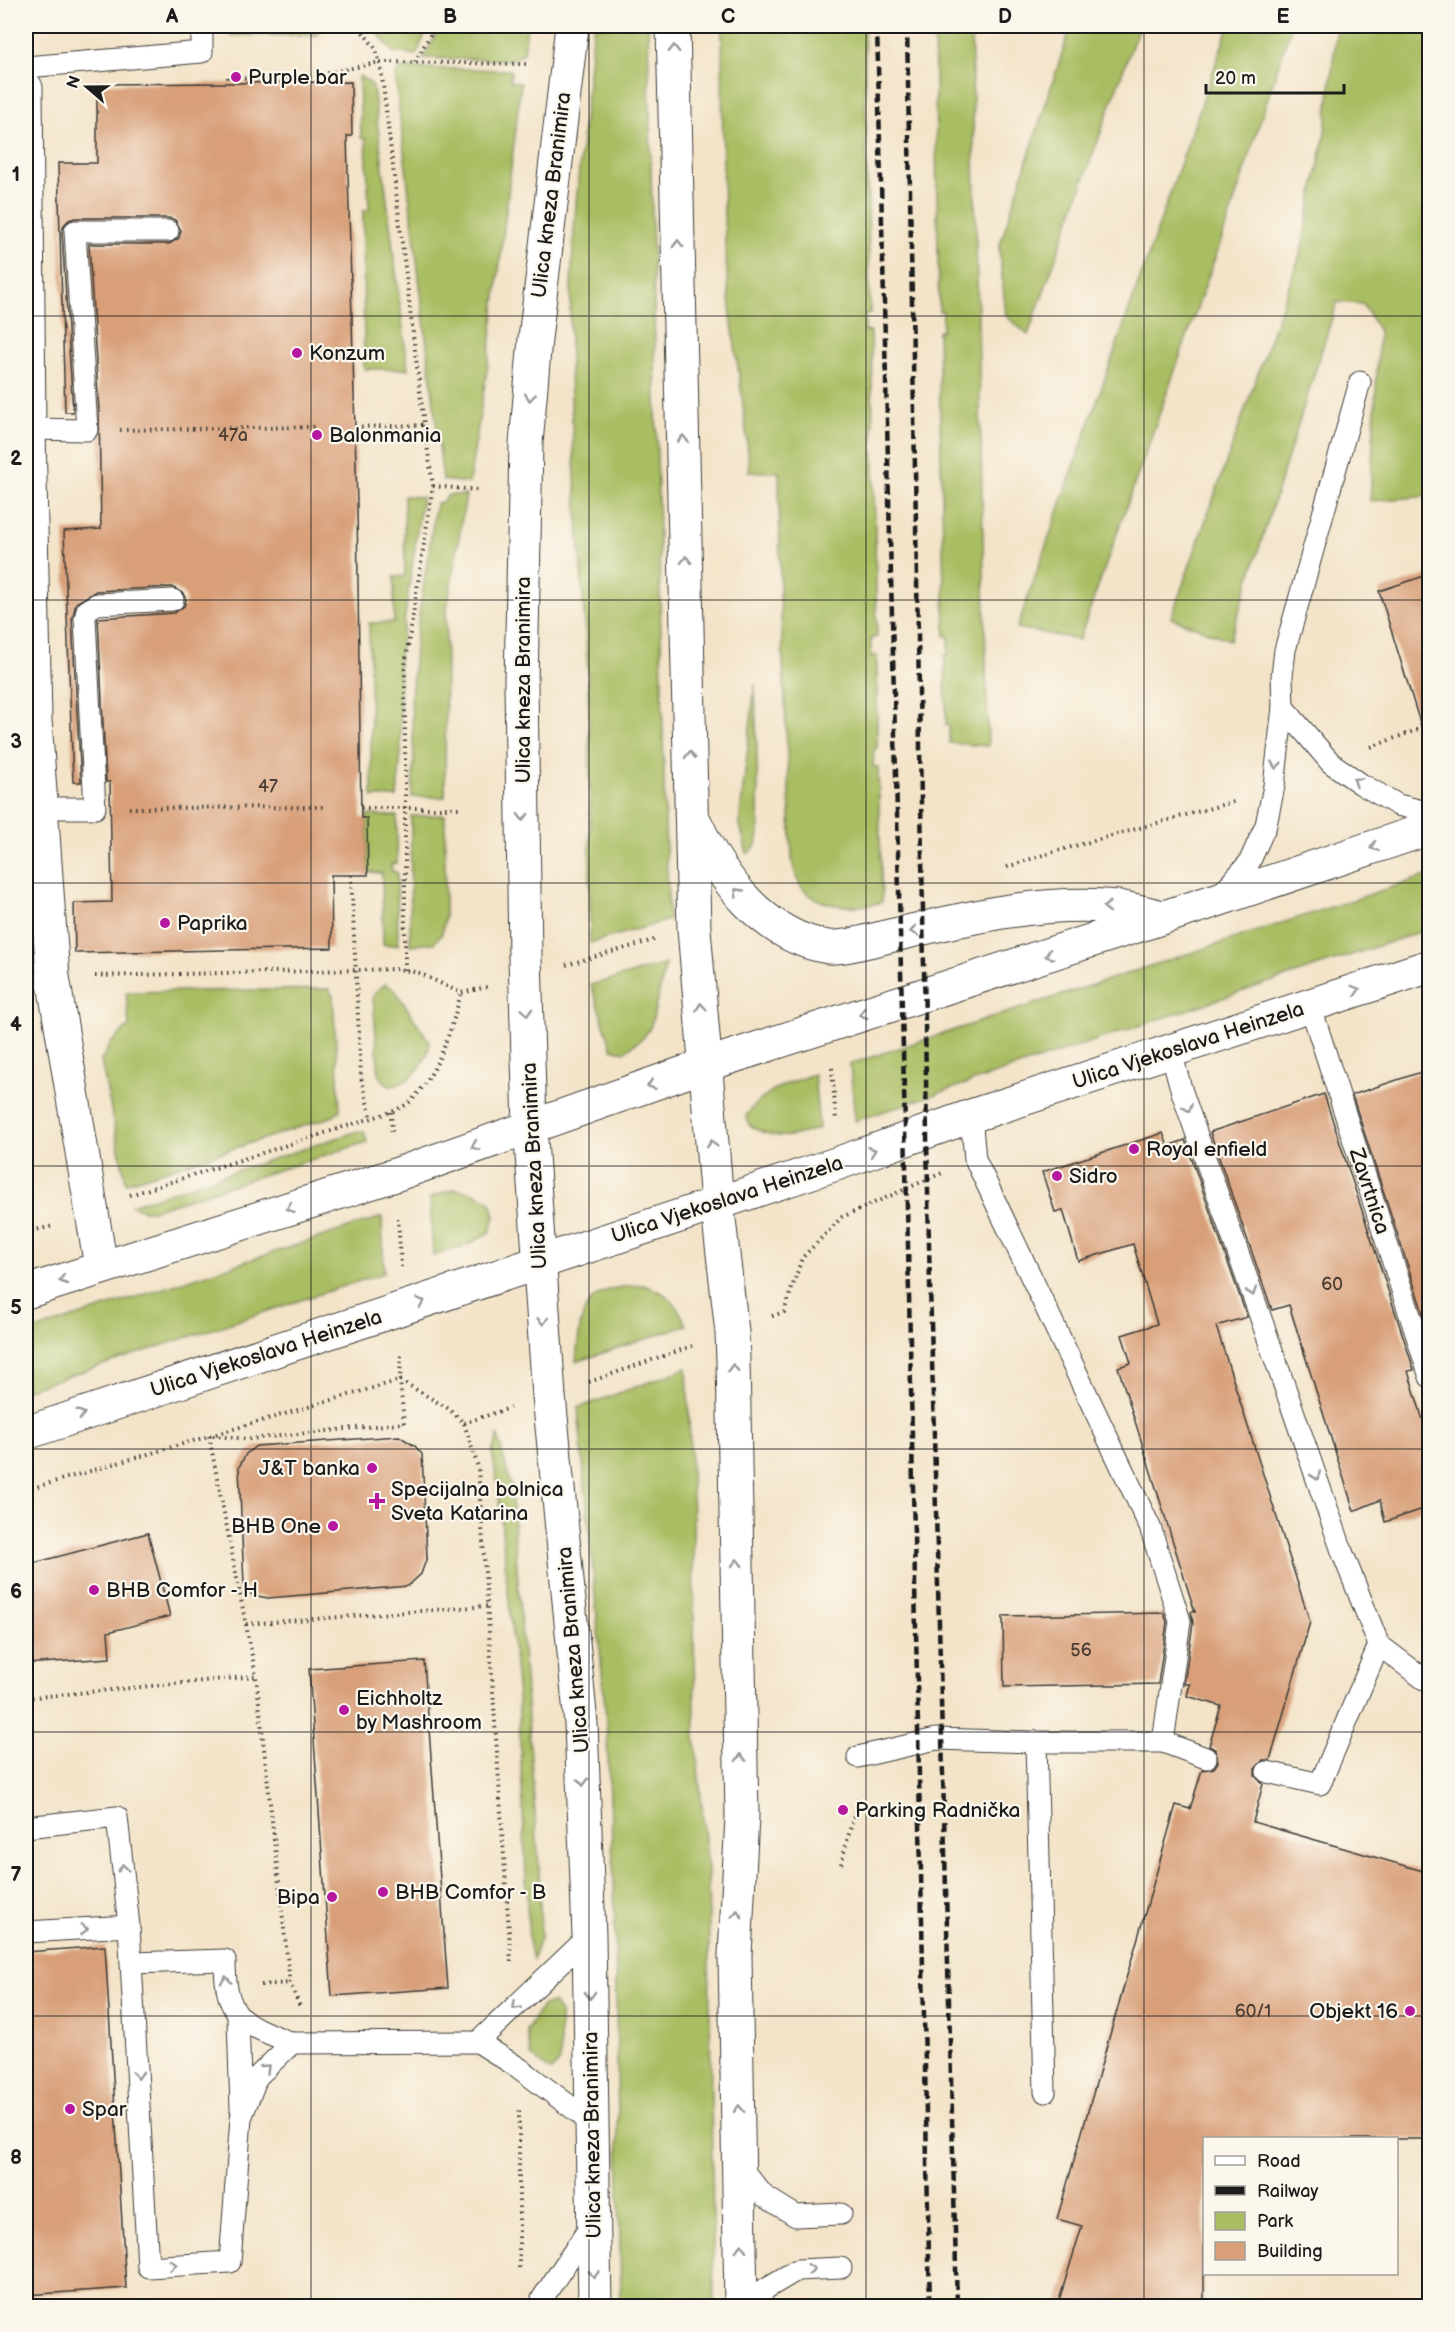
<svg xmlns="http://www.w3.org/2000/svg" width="1455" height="2332" font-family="'Balsamiq Sans',sans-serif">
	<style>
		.green { fill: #a9bd62; stroke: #626c3f; stroke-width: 1.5 }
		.building { fill: #d89f78 }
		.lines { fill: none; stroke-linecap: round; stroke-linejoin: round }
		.lane-casing { stroke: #3c3a36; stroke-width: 23 }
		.street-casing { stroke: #3c3a36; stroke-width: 35 }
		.secondary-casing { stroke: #3c3a36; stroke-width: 35 }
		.path { stroke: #3c3a36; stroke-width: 4; stroke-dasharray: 1.5 4.5; stroke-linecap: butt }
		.lane { stroke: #fff; stroke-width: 21 }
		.street { stroke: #fff; stroke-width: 33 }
		.secondary { stroke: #fff; stroke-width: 33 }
		.rail { stroke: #1c1c1c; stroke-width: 4.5; stroke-dasharray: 9 4.5; stroke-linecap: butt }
		.oneway { stroke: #999 }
		.grid { fill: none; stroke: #1c1c1c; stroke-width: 1.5; stroke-opacity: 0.55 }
		.poi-dot { fill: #b5179e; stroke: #fbf7ec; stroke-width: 2 }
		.labels { text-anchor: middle; stroke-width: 4.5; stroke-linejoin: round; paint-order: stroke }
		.number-label { font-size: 18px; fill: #4b3d33 }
		.poi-label { font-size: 21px; fill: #1c1c1c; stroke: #fbf7ec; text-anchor: start }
		.street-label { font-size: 21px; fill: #1c1c1c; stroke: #fbf7ec }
		.neatline { fill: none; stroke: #1c1c1c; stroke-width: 2 }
		.grid-label { font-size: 20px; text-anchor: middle; font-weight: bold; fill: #1c1c1c }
	</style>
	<rect width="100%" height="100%" fill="#fbf7ec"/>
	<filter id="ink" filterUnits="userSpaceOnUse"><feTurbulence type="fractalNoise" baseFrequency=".0167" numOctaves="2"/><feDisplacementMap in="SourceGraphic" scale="12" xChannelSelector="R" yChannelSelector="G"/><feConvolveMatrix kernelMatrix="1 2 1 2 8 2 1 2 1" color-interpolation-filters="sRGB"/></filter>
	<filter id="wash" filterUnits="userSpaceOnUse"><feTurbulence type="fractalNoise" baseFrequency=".008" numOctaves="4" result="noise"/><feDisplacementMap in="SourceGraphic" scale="24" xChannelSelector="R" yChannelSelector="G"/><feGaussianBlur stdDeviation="1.35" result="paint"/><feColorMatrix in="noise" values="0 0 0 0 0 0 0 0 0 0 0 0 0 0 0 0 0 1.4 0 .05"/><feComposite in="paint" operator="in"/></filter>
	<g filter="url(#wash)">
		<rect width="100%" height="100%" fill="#f3e3c8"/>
		<g class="green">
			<polygon points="231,26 322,26 317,35 231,35"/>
			<polygon points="372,26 429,26 416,55 393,52"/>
			<polygon points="441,26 527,26 524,53 513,60 423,58"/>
			<path d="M594,26H648L665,825L669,920L590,943C589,850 592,754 587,661C582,563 572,465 570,366C568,253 582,138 594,26Z"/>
			<path d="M722,26H864L870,314H865V331L871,332L877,637L871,638V656H877V748L874,749L873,767H878L882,902C858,909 823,909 804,890C796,881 794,870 792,859L780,594L779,472H749C747,410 733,348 728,286C721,199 723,112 722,26Z"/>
			<polygon points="934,26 971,26 988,746 949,743 949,725 946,725 945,655 948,655 949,636 945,636 938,331 942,330 943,311 939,311"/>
			<polygon points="1071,26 1139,26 1028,335 1006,316 999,247"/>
			<polygon points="1229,26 1291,26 1229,218 1079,640 1017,628"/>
			<polygon points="1337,26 1429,26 1429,496 1370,501 1379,331 1363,304 1337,302 1230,640 1171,618 1301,252 1325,133"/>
			<polygon points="401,68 511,70 510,81 521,83 488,364 469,483 443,480 395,75"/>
			<polygon points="359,76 369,82 373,87 408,369 364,369 363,211 369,210 366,139 361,138"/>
			<polygon points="448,495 466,495 446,615 445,797 412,797 414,756 411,699 416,636 435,509 437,503 442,502"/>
			<polygon points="404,496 422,497 399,658 401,753 397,797 372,797 369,623 394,622 394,577 405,576"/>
			<path d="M755,684L759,833C758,842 756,849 747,854L740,825V815Z"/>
			<polygon points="367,815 397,816 397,863 391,864 392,871 397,872 398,945 383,945 382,873 368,872"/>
			<polygon points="445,815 445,917 442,934 434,943 410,945 411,816"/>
			<polygon points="1429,875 1429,929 855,1121 850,1064"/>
			<polygon points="666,964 651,1026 644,1037 624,1052 612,1049 591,985"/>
			<path d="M386,984L395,990L429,1041C431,1060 409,1086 389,1086L379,1076L373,997L377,990Z"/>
			<polygon points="329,989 333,996 340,1110 334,1116 126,1183 101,1061 111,1043 129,1026 126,992"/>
			<path d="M814,1074L819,1128C792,1138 774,1141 749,1125L746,1116C766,1089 783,1085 814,1074Z"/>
			<polygon points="358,1131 364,1132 367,1142 153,1210 143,1210 131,1205"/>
			<polygon points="454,1189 475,1193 491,1202 495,1216 490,1232 469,1244 433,1256 430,1198"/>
			<polygon points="382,1217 384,1273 26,1390 26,1333"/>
			<path d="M643,1285C671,1294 673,1300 687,1325L576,1362C581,1307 582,1288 643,1285Z"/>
			<polygon points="687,1368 693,1519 695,1736 708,1869 714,2306 621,2306 614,1881 606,1717 578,1408"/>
			<polygon points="498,1436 511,1486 539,1868 541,1936 533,1959 529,1946 518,1697 498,1489 492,1452"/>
			<polygon points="553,2003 560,2013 560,2062 551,2071 531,2056 527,2030 542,2006"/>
		</g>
		<g id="blocks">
			<g class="building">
				<polygon points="351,82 352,136 347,136 357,504 361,818 367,818 368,875 331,875 332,948 75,953 74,903 112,902 110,782 106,782 98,618 174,613 184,606 186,600 183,593 172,587 96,591 76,603 72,620 81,782 73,782 64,531 101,529 99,412 89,244 169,244 179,238 181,230 175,220 168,218 75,218 69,220 64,225 62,232 73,412 65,412 58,163 97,163 97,84"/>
				<polygon points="1430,574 1430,725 1421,726 1379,591"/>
				<polygon points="1430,1069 1430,1334 1352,1095"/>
				<polygon points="1324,1094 1414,1370 1408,1371 1430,1443 1430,1481 1422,1482 1426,1508 1385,1522 1380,1500 1354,1511 1289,1305 1272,1310 1210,1132"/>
				<polygon points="1163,1133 1168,1146 1185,1140 1247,1317 1216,1326 1310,1622 1270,1760 1263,1760 1255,1769 1255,1776 1263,1784 1253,1822 1430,1873 1430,2139 1204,2139 1204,2307 1057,2307 1082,2226 1057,2219 1176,1805 1190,1809 1202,1770 1214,1768 1218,1762 1216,1750 1209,1746 1221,1706 1187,1696 1190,1684 1184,1684 1193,1623 1191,1612 1195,1612 1118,1367 1131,1363 1122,1335 1157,1324 1133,1244 1078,1261 1063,1210 1055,1212 1042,1172"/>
				<polygon points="399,1436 415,1446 422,1454 427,1557 421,1574 408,1586 268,1598 252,1595 244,1585 239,1467 246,1454 256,1446"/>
				<polygon points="148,1533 170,1616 108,1632 110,1658 26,1664 26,1565"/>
				<polygon points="1164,1613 1167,1622 1158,1684 1004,1687 1003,1616"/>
				<polygon points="424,1661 448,1988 332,1996 309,1669"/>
				<polygon points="105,1946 126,2288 26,2295 26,1952"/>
			</g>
		</g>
	</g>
	<g filter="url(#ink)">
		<use href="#blocks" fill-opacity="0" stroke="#3c3a36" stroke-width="1.5"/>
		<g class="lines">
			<defs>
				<g id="lane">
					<polyline points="26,67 202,52 202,26"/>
					<polyline points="29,429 87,430 75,231 168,231"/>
					<polyline points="1283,707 1331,763 1361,784 1398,805 1430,813"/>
					<polyline points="41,808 95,808 85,619 87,610 97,604 173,600"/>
					<polyline points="1219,896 1249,863 1266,825 1274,786 1283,707 1282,676 1285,650 1360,382"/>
					<polyline points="1310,1005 1430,1377"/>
					<polyline points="1171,1052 1182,1092 1343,1554 1379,1645 1424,1679 1430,1679"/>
					<polyline points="971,1116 975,1159 1150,1527 1180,1621 1163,1742"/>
					<polyline points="858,1757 936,1739 1036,1742"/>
					<polyline points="1267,1772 1320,1784 1379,1645"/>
					<polyline points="26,1827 117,1817 129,1926"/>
					<polyline points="26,1932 129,1926 148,2267 230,2262 241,2118 257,2077 292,2043"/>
					<polyline points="589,1936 478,2042 519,2068 591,2122"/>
					<path d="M131,1963L225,1960C225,2019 242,2023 292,2043L478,2042"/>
					<polyline points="238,2018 241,2109"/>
					<polyline points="1045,2092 1036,1742 1163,1742 1206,1758"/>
					<polyline points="740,2167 764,2196 796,2216 841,2214"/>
					<polyline points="542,2306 542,2299 592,2224"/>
					<polyline points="755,2306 765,2289 797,2270 841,2268"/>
				</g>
				<polyline id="street" points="26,88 29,429 35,720 53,977 101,1267"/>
				<g id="secondary">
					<polyline points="572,26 535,339 526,444 521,683 525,957 530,1126 549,1396 581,1724 589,1936 595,2306"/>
					<polyline points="673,26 694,929 717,1202 732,1332 733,1360 742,1816 735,1955 741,2306"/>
					<path d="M696,824C721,878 763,936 828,947C835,948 844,946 851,945C938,926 1027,898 1118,907C1133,909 1148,914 1163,917"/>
					<polyline points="26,1292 395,1175 706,1065 1214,901 1430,828"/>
					<polyline points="26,1433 839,1163 971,1116 1430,966"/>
				</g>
			</defs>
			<use href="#lane" class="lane-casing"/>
			<use href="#street" class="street-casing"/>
			<use href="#secondary" class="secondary-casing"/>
			<g class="path">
				<polyline points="415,62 435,26"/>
				<polyline points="228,77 228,79 310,77 380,62 526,64"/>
				<polyline points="355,427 424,425 381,68 376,49 358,26"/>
				<polyline points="120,430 314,427"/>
				<polyline points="433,486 477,490"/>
				<polyline points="1371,747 1430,725"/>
				<polyline points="129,808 323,807"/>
				<polyline points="361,808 459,808"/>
				<polyline points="1007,867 1043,855 1236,801"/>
				<polyline points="351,875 361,1077 371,1118"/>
				<polyline points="566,965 654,940"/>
				<polyline points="405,970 405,666 433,486 424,425"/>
				<polyline points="95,976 399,969 419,973 461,993 487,987"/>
				<polyline points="832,1068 836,1121"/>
				<polyline points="391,1112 392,1133"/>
				<path d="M130,1195L391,1112C398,1109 407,1105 412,1100C439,1071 451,1031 461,993"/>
				<polyline points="398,1218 401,1267"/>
				<polyline points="26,1232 54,1226"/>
				<polyline points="772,1316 784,1312 802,1258 842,1217 942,1173"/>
				<polyline points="589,1382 692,1346"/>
				<polyline points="464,1423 510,1408"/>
				<polyline points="209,1436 256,1676 290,1983 301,2009"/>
				<polyline points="213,1436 250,1439 404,1423 400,1380 401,1353"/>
				<polyline points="26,1490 400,1380 449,1409 464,1423 478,1467 511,1962"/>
				<polyline points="246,1624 487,1606"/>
				<polyline points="26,1698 256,1676"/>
				<polyline points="841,1864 859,1795"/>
				<polyline points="261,1985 290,1983"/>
				<polyline points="519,2268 519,2110"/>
			</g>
			<use href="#lane" class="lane"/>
			<use href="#street" class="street"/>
			<use href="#secondary" class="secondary"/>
			<g class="rail">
				<polyline points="877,26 908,1246 930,2306"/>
				<polyline points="907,26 929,1246 957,2306"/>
			</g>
		</g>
		<defs><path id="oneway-chevron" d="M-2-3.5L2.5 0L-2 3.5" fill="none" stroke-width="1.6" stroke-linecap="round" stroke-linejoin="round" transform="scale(1.5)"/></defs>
		<g class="oneway">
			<use href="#oneway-chevron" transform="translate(674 49) rotate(-91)"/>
			<use href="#oneway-chevron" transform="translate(678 244) rotate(-91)"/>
			<use href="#oneway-chevron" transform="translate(530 397) rotate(95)"/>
			<use href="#oneway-chevron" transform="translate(683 439) rotate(-91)"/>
			<use href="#oneway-chevron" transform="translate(686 560) rotate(-91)"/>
			<use href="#oneway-chevron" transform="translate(690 755) rotate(-91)"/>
			<use href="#oneway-chevron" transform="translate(1276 765) rotate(96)"/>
			<use href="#oneway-chevron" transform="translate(1357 781) rotate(-146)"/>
			<use href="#oneway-chevron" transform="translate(523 817) rotate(89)"/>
			<use href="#oneway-chevron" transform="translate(1374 847) rotate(161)"/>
			<use href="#oneway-chevron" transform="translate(738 892) rotate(-134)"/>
			<use href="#oneway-chevron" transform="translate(1107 907) rotate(-179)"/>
			<use href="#oneway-chevron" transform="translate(914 931) rotate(168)"/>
			<use href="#oneway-chevron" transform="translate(1049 955) rotate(162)"/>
			<use href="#oneway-chevron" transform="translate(1356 990) rotate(-18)"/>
			<use href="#oneway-chevron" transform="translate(701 1007) rotate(-95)"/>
			<use href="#oneway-chevron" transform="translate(527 1012) rotate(88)"/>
			<use href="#oneway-chevron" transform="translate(863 1014) rotate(162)"/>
			<use href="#oneway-chevron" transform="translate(651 1085) rotate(161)"/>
			<use href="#oneway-chevron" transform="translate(1188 1108) rotate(71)"/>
			<use href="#oneway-chevron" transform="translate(712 1144) rotate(-95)"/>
			<use href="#oneway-chevron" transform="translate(475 1146) rotate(160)"/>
			<use href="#oneway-chevron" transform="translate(872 1151) rotate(-20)"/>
			<use href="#oneway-chevron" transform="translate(290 1208) rotate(162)"/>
			<use href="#oneway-chevron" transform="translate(63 1280) rotate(162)"/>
			<use href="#oneway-chevron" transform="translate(1252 1292) rotate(71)"/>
			<use href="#oneway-chevron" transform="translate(421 1302) rotate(-19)"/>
			<use href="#oneway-chevron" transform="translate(543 1321) rotate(86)"/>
			<use href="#oneway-chevron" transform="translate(733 1368) rotate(-91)"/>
			<use href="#oneway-chevron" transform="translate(81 1414) rotate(-18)"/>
			<use href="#oneway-chevron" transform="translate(1316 1476) rotate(71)"/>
			<use href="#oneway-chevron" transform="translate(737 1563) rotate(-91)"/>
			<use href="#oneway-chevron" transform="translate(741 1758) rotate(-91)"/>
			<use href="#oneway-chevron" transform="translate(583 1782) rotate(88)"/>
			<use href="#oneway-chevron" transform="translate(123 1868) rotate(-96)"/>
			<use href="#oneway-chevron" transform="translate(737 1914) rotate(-87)"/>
			<use href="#oneway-chevron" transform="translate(84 1929) rotate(-3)"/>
			<use href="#oneway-chevron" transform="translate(226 1980) rotate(-93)"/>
			<use href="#oneway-chevron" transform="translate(590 1995) rotate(89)"/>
			<use href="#oneway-chevron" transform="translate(516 2006) rotate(137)"/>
			<use href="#oneway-chevron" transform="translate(266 2068) rotate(-44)"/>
			<use href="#oneway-chevron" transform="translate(138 2075) rotate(87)"/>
			<use href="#oneway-chevron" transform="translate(739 2109) rotate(-91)"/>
			<use href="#oneway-chevron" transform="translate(741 2248) rotate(-90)"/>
			<use href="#oneway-chevron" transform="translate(173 2265) rotate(-4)"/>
			<use href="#oneway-chevron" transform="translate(811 2269) rotate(-5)"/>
			<use href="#oneway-chevron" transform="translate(594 2274) rotate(89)"/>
		</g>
	</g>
	<path class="grid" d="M311,26V2306M589,26V2306M866,26V2306M1144,26V2306M26,316H1430M26,600H1430M26,883H1430M26,1166H1430M26,1449H1430M26,1732H1430M26,2016H1430"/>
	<g class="poi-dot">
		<circle cx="236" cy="77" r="6"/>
		<circle cx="297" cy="353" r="6"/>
		<circle cx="317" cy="435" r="6"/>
		<circle cx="165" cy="923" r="6"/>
		<circle cx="1134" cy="1149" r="6"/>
		<circle cx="1057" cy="1176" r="6"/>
		<circle cx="372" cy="1468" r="6"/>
		<path d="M374 1492h6v6h6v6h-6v6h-6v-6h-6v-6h6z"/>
		<circle cx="333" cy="1526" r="6"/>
		<circle cx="94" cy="1590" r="6"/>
		<circle cx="344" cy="1710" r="6"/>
		<circle cx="843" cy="1810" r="6"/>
		<circle cx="383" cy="1892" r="6"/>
		<circle cx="332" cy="1897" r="6"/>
		<circle cx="1410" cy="2011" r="6"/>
		<circle cx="70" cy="2109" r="6"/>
	</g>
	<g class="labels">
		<g class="number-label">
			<text x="233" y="441">47a</text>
			<text x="268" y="792">47</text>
			<text x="1332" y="1290">60</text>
			<text x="1081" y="1656">56</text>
			<text x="1253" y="2017">60/1</text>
		</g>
		<g class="poi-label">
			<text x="248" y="84">Purple bar</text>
			<text x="309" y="360">Konzum</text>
			<text x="329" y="442">Balonmania</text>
			<text x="177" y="930">Paprika</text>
			<text x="1146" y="1156">Royal enfield</text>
			<text x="1069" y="1183">Sidro</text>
			<text x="360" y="1475" text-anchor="end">J&amp;T banka</text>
			<text x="391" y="1496">Specijalna bolnica<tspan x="391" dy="24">Sveta Katarina</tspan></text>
			<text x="321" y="1533" text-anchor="end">BHB One</text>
			<text x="106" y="1597">BHB Comfor - H</text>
			<text x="356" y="1705">Eichholtz<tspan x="356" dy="24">by Mashroom</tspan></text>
			<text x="855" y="1817">Parking Radnička</text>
			<text x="395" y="1899">BHB Comfor - B</text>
			<text x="320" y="1904" text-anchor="end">Bipa</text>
			<text x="1398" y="2018" text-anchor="end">Objekt 16</text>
			<text x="82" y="2116">Spar</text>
		</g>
		<g class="street-label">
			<text transform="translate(551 195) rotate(-83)" y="7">Ulica kneza Branimira</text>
			<text transform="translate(523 680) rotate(-90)" y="7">Ulica kneza Branimira</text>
			<text transform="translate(1188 1045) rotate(-18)" y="7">Ulica Vjekoslava Heinzela</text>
			<text transform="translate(534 1166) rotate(-93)" y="7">Ulica kneza Branimira</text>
			<text transform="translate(1370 1191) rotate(72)" y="7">Zavrtnica</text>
			<text transform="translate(727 1199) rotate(-18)" y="7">Ulica Vjekoslava Heinzela</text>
			<text transform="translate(266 1353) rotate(-18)" y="7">Ulica Vjekoslava Heinzela</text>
			<text transform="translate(573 1650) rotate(-95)" y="7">Ulica kneza Branimira</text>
			<text transform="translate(592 2135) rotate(-91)" y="7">Ulica kneza Branimira</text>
		</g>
	</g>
	<rect width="1455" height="2332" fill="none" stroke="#fbf7ec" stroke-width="66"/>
	<rect x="1203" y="2137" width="195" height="138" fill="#fbf7ec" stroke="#a29f99" stroke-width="1.5"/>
	<rect x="1215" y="2156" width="30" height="9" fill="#ffffff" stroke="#a29f99" stroke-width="1.5"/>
	<text x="1257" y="2167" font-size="18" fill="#1c1c1c">Road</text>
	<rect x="1215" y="2186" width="30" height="9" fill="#1c1c1c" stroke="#a29f99" stroke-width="1.5"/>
	<text x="1257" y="2197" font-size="18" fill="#1c1c1c">Railway</text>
	<rect x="1215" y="2212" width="30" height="18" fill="#a9bd62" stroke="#a29f99" stroke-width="1.5"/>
	<text x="1257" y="2227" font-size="18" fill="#1c1c1c">Park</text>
	<rect x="1215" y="2242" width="30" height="18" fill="#d89f78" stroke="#a29f99" stroke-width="1.5"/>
	<text x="1257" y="2257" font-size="18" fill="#1c1c1c">Building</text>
	<g transform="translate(87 87) rotate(290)" stroke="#fbf7ec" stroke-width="4.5" paint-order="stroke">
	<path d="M0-4.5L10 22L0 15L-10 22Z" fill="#1c1c1c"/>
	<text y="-9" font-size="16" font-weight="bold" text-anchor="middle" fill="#1c1c1c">N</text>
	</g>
	<path d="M1206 84v9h138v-9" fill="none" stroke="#1c1c1c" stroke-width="3"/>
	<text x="1215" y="84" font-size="18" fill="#1c1c1c" stroke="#fbf7ec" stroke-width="4.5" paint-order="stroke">20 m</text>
	<rect x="33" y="33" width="1389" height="2266" class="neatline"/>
	<g class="grid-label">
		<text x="172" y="23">A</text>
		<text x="450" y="23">B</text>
		<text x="728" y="23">C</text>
		<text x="1005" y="23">D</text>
		<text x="1283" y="23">E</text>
		<text x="16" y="181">1</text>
		<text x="16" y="465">2</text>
		<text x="16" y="748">3</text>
		<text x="16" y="1031">4</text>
		<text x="16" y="1314">5</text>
		<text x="16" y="1598">6</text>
		<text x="16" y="1881">7</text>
		<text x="16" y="2164">8</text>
	</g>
</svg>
